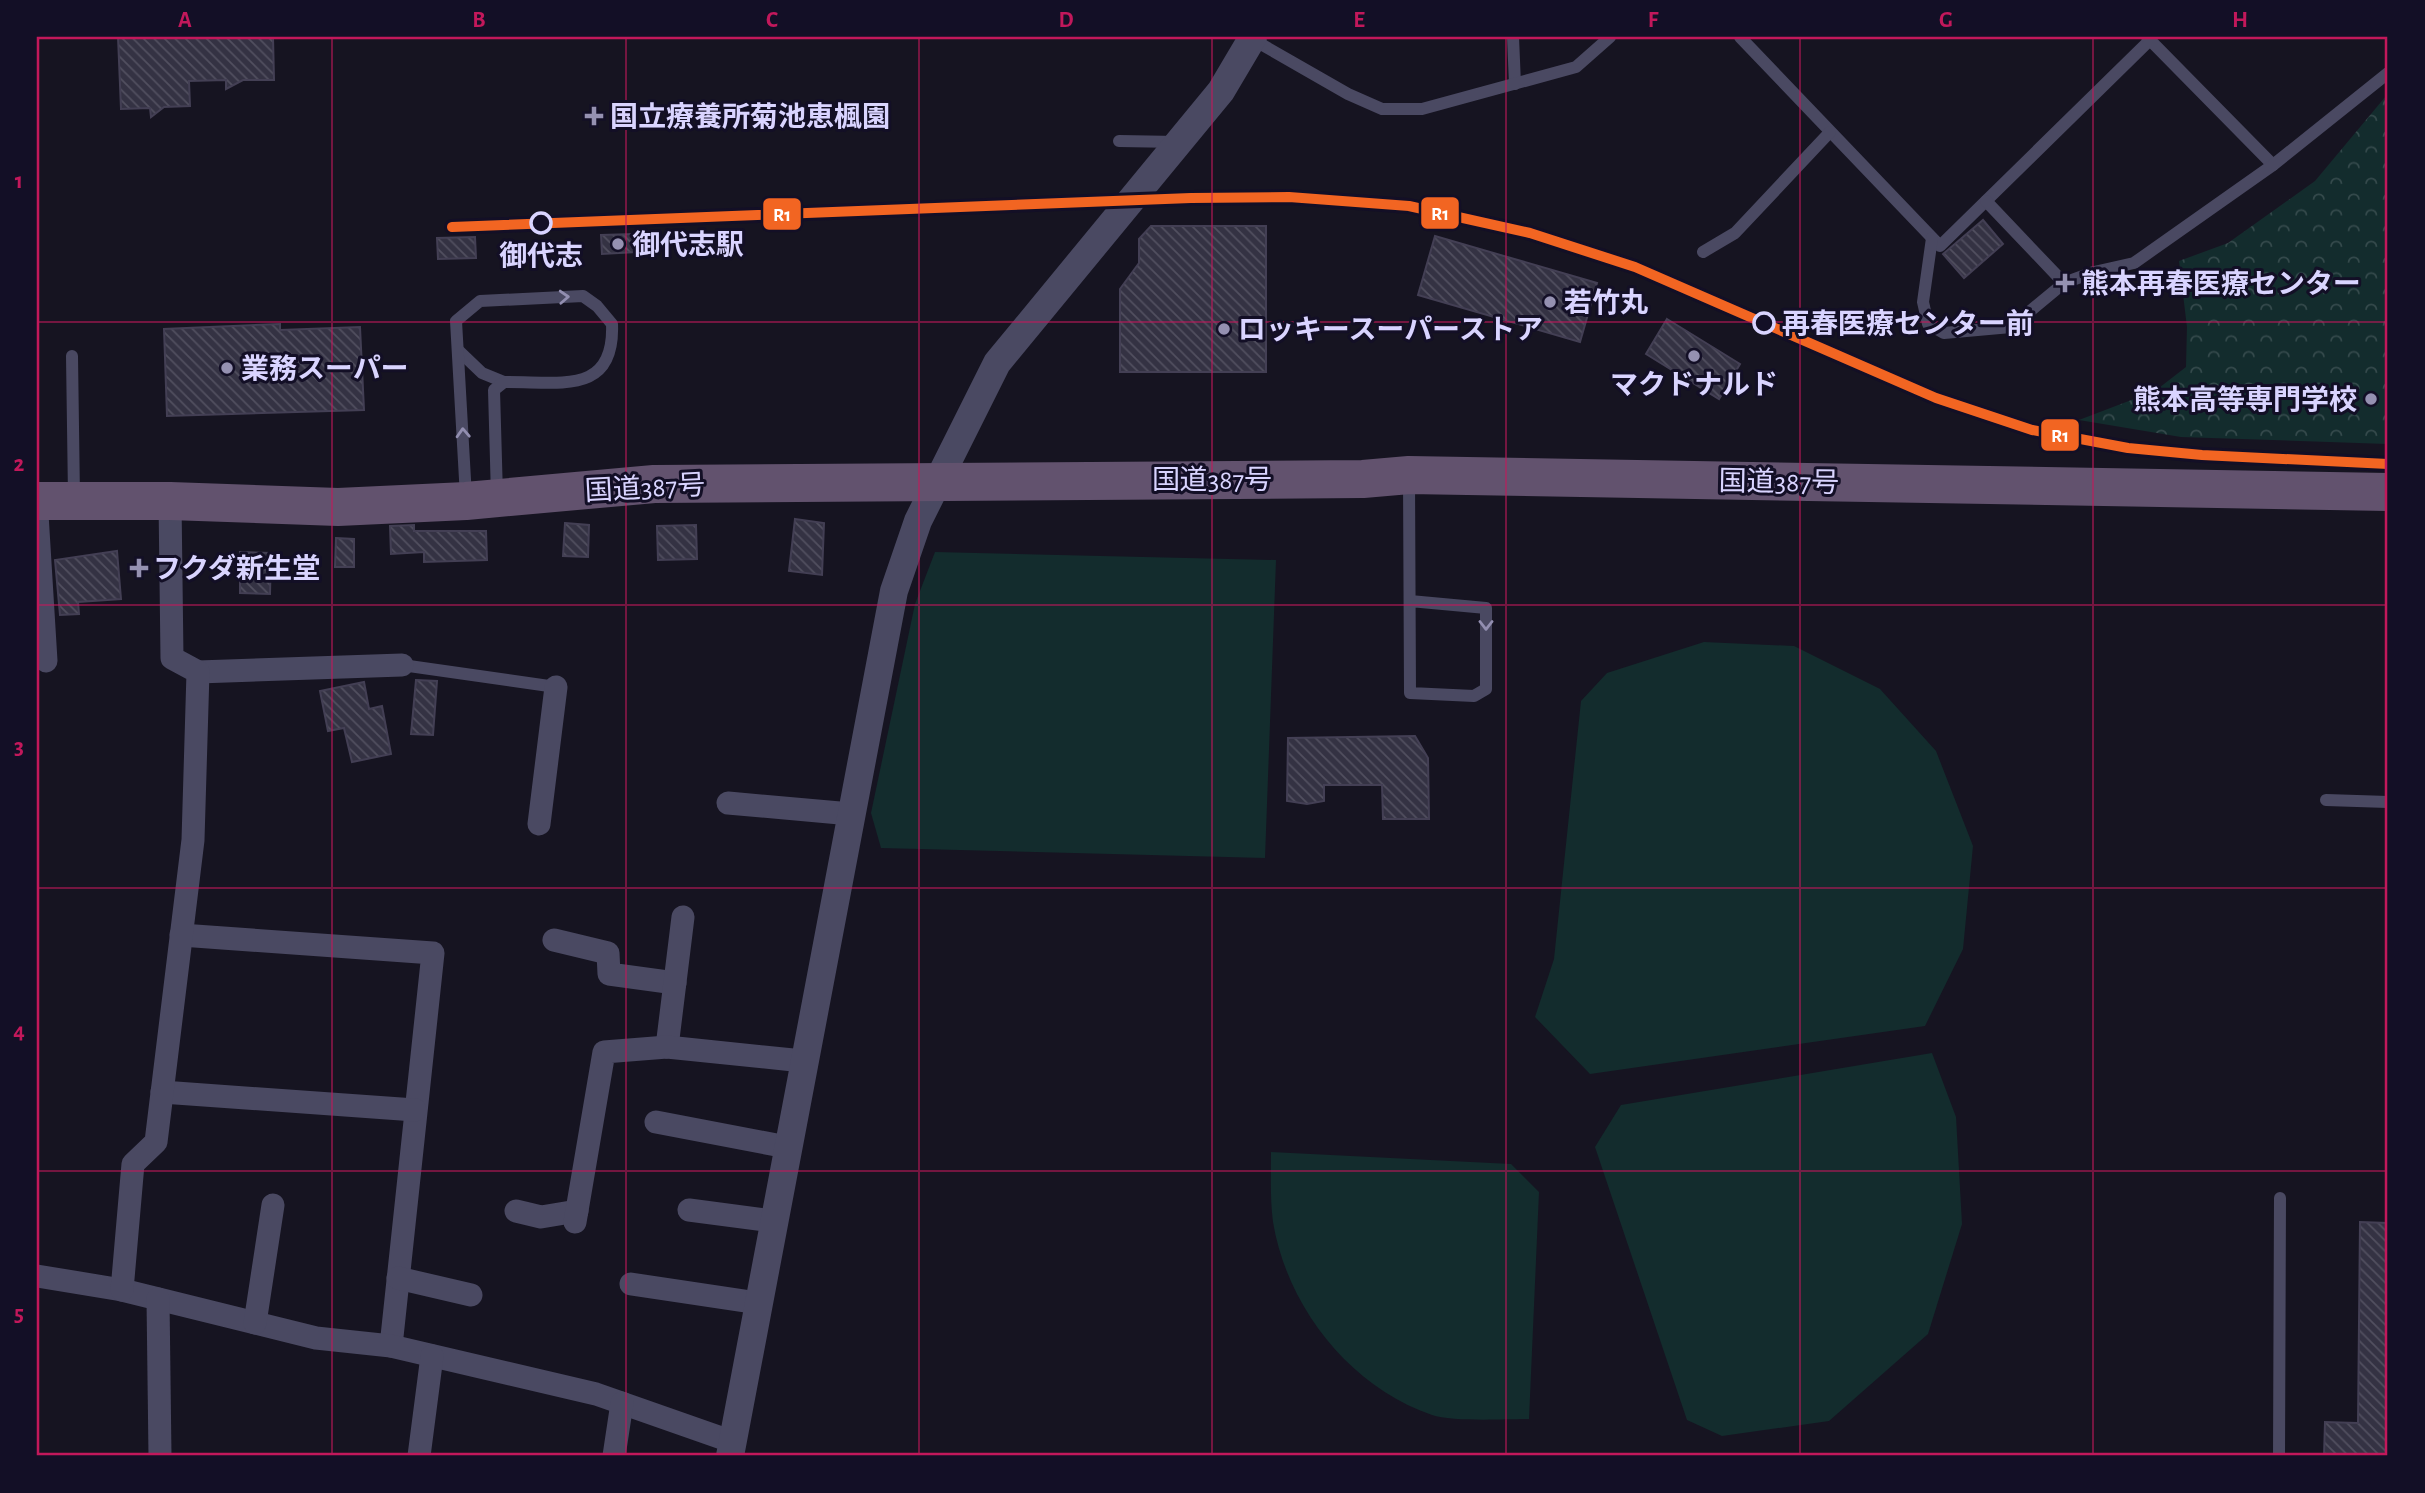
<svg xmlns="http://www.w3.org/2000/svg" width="2425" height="1493" font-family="'Alegreya Sans','Noto Sans JP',sans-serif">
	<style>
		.grass { fill: #132c2d }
		.forest { fill: url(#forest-crowns) }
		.building { fill: url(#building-back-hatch); stroke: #433f54; stroke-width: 2 }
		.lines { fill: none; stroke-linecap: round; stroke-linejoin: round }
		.service { stroke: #4a4962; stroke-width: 12 }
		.minor { stroke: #4a4962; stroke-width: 23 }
		.tertiary { stroke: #4a4962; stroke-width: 28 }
		.trunk { stroke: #62526e; stroke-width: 38 }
		.rail-1-casing { stroke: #130f26; stroke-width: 16 }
		.rail-1 { stroke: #f26522; stroke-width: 10 }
		.oneway { stroke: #928eb0 }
		.grid { fill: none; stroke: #c2185b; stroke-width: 2; stroke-opacity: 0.55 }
		.poi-dot { fill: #9591b1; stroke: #130f26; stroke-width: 2.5 }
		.stop-dot { fill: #130f26; stroke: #d9d4ff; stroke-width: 3.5 }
		.labels { text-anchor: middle; stroke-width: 6; stroke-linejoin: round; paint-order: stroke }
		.poi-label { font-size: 28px; font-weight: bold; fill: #d9d4ff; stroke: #130f26; text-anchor: start }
		.stop-label { font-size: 28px; font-weight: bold; fill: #d9d4ff; stroke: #130f26 }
		.street-label { font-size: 28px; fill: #d9d4ff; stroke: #130f26 }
		.line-badge { stroke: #130f26; stroke-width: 2.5 }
		.badge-label { font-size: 19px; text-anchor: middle; font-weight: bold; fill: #fff }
		.neatline { fill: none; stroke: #c2185b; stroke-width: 2.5 }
		.grid-label { font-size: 23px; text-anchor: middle; font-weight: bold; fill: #c2185b }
	</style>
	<defs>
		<pattern id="forest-crowns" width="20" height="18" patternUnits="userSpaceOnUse" patternTransform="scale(1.75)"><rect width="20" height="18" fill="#132c2d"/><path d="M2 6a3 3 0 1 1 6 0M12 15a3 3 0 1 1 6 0" fill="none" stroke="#354a4c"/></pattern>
		<pattern id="building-back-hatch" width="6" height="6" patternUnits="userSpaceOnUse" patternTransform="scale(1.75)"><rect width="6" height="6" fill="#343243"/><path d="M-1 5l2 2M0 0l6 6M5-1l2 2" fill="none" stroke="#514f5f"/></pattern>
	</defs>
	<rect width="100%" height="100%" fill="#161421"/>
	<g class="grass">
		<polygon points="935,552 1276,560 1265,858 881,848 871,813 915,604"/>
		<polygon points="1704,642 1794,646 1880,689 1936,751 1973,846 1963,949 1925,1026 1590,1074 1535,1017 1554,959 1581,701 1607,673"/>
		<polygon points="1932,1053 1956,1117 1962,1224 1928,1334 1829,1421 1722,1436 1687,1420 1595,1147 1621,1105"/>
		<path d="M1271,1152L1511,1164L1539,1192L1529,1419C1506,1419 1452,1422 1432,1415C1350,1387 1287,1307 1273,1222C1270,1199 1271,1175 1271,1152Z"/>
	</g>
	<polygon class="forest" points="2388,87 2388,444 2181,437 2079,420 2155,391 2186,367 2187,327 2179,261 2228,243 2315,181 2386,96"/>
	<g class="building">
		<polygon points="118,37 273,37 274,80 243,80 226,89 226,80 189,81 190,106 164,107 151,117 150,108 121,109"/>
		<polygon points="1983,220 2003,244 1964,278 1943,254"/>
		<polygon points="1151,226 1266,226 1266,372 1120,372 1120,289 1139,263 1139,239"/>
		<polygon points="634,234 636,252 602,254 601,235"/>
		<polygon points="1435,236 1597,283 1580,342 1418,295"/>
		<polygon points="475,237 476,258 438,259 437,238"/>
		<polygon points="1667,319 1740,364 1719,399 1646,354"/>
		<polygon points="280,324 280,330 360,327 364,410 167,416 164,329"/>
		<polygon points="795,519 824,523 822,575 789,571"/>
		<polygon points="565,523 589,525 588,557 563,556"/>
		<polygon points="414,525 414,531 486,531 487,560 424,562 424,552 391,554 390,526"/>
		<polygon points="696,525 697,559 658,560 657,526"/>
		<polygon points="336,538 354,539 354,567 335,567"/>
		<polygon points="117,551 121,599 78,602 79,614 60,615 55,560"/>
		<polygon points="240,552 271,553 270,594 240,593"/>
		<polygon points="416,680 437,681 433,735 411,734"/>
		<polygon points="364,682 369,709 382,706 391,754 352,762 344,728 328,731 320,691"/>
		<polygon points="1415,736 1428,758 1429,819 1383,819 1382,785 1324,785 1324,801 1307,804 1287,801 1288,738"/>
		<polygon points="2360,1222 2388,1223 2388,1456 2324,1456 2325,1422 2358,1423"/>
	</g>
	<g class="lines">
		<g class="service">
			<polyline points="1513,37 1515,84"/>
			<polyline points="1740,37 1940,246 2150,40"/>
			<polyline points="2147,37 2273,165"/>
			<polyline points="1252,39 1348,94 1382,109 1422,109 1576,67 1610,37"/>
			<polyline points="1119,141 1178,142"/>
			<polyline points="1986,201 2064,283"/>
			<polyline points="1932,238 1923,302 1928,324 1944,333 2011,327 2064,283 2094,272 2134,263 2273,165 2388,73"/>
			<polyline points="1703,252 1735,233 1830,132"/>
			<polyline points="458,350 482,373 504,382"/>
			<polyline points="72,356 74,497"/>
			<polyline points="1409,478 1410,693 1474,696 1486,689 1486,608 1410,601"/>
			<path d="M466,497L456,321L480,301L583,296L597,306L612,324C615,397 558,381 504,382L494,390L497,496"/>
			<polyline points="402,665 556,687"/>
			<polyline points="2326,800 2388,802"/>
			<polyline points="2279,1456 2280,1198"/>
		</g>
		<g class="minor">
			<polyline points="37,514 46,661"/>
			<polyline points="198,672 402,665"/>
			<polyline points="728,803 851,814"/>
			<polyline points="539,824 556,687"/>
			<polyline points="181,935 433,953 391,1346"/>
			<polyline points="554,940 608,953 609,974 675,983"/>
			<polyline points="667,1047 683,917"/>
			<polyline points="162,1092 415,1110"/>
			<polyline points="656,1122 787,1147"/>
			<polyline points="689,1210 773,1221"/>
			<polyline points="516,1211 541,1217 577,1211"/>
			<polyline points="575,1222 604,1052 667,1047 803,1061"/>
			<polyline points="37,1276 122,1290 316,1338 391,1346 596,1394 733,1442"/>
			<polyline points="398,1278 471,1295"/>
			<polyline points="631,1284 758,1303"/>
			<polyline points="122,1290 133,1164 156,1142 193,840 198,672 172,658 170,501"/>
			<polyline points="158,1299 160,1456"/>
			<polyline points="255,1323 273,1205"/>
			<polyline points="419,1456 432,1356"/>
			<polyline points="614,1456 622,1403"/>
		</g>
		<polyline class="tertiary" points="730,1456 894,591 918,521 997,363 1221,91 1253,37"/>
		<polyline class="trunk" points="37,501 170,501 338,507 466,501 654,484 1363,479 1409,475 2388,492"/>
		<defs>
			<polyline id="rail-1" points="452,227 1191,198 1289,197 1409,206 1530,233 1635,267 1936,398 2032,430 2128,448 2202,455 2388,464"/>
		</defs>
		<use href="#rail-1" class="rail-1-casing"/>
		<use href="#rail-1" class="rail-1"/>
	</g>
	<defs><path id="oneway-chevron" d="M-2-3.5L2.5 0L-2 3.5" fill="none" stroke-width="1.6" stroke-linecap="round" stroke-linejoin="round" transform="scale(1.75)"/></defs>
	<g class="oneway">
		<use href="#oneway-chevron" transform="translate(564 297) rotate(-3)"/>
		<use href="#oneway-chevron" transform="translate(463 433) rotate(-93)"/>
		<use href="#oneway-chevron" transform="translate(1486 625) rotate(90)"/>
	</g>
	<path class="grid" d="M332,37V1456M626,37V1456M919,37V1456M1212,37V1456M1506,37V1456M1800,37V1456M2093,37V1456M37,322H2388M37,605H2388M37,888H2388M37,1171H2388"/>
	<g class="poi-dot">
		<path d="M590.5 105.5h7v7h7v7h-7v7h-7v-7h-7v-7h7z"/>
		<circle cx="618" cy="244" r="7"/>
		<path d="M2061.5 272.5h7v7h7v7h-7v7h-7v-7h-7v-7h7z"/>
		<circle cx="1550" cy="302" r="7"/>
		<circle cx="1224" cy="329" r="7"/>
		<circle cx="1694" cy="356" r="7"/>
		<circle cx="227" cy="368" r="7"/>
		<circle cx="2371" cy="399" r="7"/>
		<path d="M135.5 557.5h7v7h7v7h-7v7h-7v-7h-7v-7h7z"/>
	</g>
	<g class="stop-dot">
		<circle cx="541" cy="223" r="10"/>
		<circle cx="1764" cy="323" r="10"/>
	</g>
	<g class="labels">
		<g class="poi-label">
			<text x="610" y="126">国立療養所菊池恵楓園</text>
			<text x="632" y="254">御代志駅</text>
			<text x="2081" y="293">熊本再春医療センター</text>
			<text x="1564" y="312">若竹丸</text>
			<text x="1238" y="339">ロッキースーパーストア</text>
			<text x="241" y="378">業務スーパー</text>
			<text x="1694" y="394" text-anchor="middle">マクドナルド</text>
			<text x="2357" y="409" text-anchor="end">熊本高等専門学校</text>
			<text x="153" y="578">フクダ新生堂</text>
		</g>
		<g class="stop-label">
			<text x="541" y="265">御代志</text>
			<text x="1782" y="333" text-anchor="start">再春医療センター前</text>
		</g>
		<g class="street-label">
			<text x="1212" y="489">国道387号</text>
			<text transform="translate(1779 481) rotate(1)" y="10">国道387号</text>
			<text transform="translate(645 487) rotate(-3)" y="10">国道387号</text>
		</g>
	</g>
	<g class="line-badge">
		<rect x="1420" y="196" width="40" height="34" rx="7" fill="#f26522"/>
		<rect x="762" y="197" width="40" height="34" rx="7" fill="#f26522"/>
		<rect x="2040" y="418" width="40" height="34" rx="7" fill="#f26522"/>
	</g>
	<g class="badge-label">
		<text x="1440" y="220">R1</text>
		<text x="782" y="221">R1</text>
		<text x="2060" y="442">R1</text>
	</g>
	<rect width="2425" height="1493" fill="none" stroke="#130f26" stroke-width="77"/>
	<rect x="38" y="38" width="2348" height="1416" class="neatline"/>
	<g class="grid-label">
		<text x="185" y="27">A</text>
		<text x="479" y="27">B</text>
		<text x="772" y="27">C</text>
		<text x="1066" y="27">D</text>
		<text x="1359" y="27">E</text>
		<text x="1653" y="27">F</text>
		<text x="1946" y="27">G</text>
		<text x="2240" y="27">H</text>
		<text x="19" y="188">1</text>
		<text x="19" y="471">2</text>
		<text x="19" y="754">3</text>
		<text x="19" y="1038">4</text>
		<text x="19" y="1321">5</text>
	</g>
</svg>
